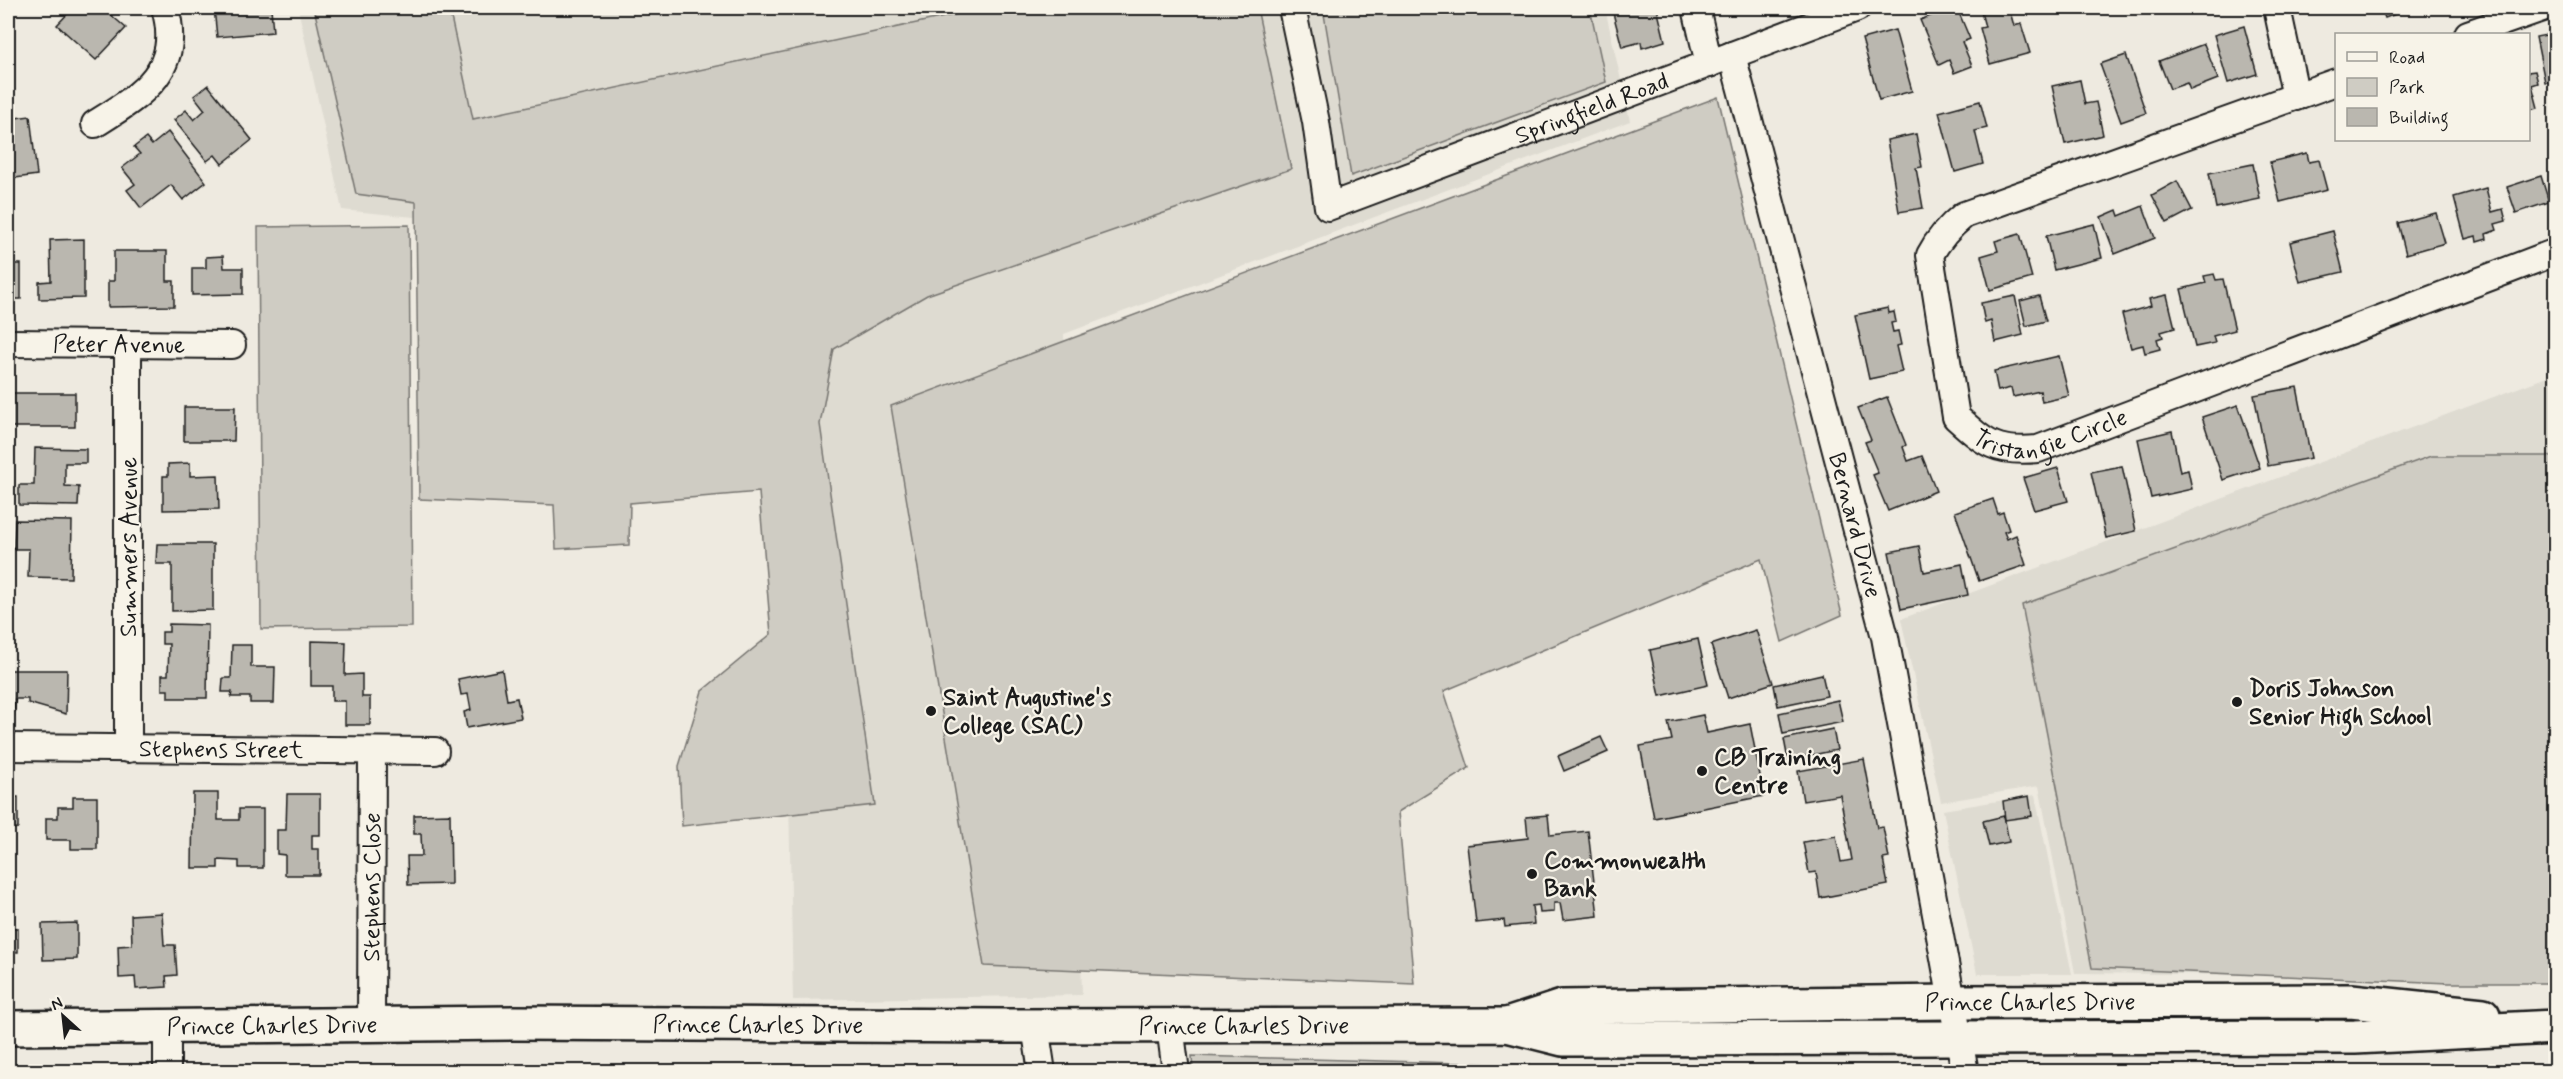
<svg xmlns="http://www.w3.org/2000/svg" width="2563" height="1079" font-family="Mynerve,sans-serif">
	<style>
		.built { fill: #dedbd1 }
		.green { fill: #cfccc3; stroke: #767470; stroke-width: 1.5 }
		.building { fill: #bab7af; stroke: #1c1c1c; stroke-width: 1.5 }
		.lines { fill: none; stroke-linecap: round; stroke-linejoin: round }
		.street-casing { stroke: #1c1c1c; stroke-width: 30 }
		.highway-casing { stroke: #1c1c1c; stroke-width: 38 }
		.street { stroke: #f7f3e8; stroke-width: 26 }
		.highway { stroke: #f7f3e8; stroke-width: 33 }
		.poi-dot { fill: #1c1c1c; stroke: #f7f3e8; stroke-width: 2 }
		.labels { text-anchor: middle; stroke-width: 4.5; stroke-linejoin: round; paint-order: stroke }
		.street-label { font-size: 24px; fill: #1c1c1c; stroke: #f7f3e8 }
		.poi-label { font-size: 24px; font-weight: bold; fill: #1c1c1c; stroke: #f7f3e8; text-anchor: start }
	</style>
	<rect width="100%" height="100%" fill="#eeeae0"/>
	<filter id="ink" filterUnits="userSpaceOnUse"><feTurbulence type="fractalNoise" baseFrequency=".0167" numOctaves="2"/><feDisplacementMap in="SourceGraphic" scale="12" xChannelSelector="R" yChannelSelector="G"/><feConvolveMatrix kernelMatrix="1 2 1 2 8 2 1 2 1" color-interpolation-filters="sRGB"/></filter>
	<g filter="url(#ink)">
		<g class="built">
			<polygon points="298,8 1605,8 1630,121 1064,334 1082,995 793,1000 781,394 528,228 342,210"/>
			<polygon points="2555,374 2555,978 2075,973 2039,786 1941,802 1901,619"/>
			<polygon points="2035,795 2072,974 1977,974 1943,810"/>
		</g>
		<g class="green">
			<polygon points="314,8 449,8 473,119 986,8 1257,8 1291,169 927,295 834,349 820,424 875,805 682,826 679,766 702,691 771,634 759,492 630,503 629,545 556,549 554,505 419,499 416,202 356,194"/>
			<polygon points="1323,8 1590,8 1606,82 1351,176"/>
			<polygon points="1718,97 1842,615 1782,642 1761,559 1444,691 1469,768 1398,812 1414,984 984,966 891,406"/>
			<polygon points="409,225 412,627 261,629 258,227"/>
			<polygon points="2431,456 2555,456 2555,983 2449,983 2092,968 2022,605"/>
			<polygon points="1192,1056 1764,1071 1193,1072"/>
		</g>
		<g class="building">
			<polygon points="73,8 103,8 126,28 96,60 57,25"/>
			<polygon points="214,8 271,8 273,32 217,37"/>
			<polygon points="1630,8 1657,8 1665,41 1642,48 1641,42 1622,47 1613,13"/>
			<polygon points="1951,8 1957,8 1970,39 1962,42 1972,66 1954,73 1949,60 1939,65 1920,20"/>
			<polygon points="1980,8 2009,8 2014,26 2021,24 2030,53 1990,64 1980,28 1985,27"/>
			<polygon points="2381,8 2412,8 2385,18"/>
			<polygon points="2244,26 2257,74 2228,83 2214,35"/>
			<polygon points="1895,30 1912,91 1879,100 1862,39"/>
			<polygon points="2551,34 2556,47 2556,90 2552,91 2550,82 2545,82 2536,37"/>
			<polygon points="2204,44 2218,79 2190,90 2187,83 2170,89 2159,61"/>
			<polygon points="2126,55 2146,113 2121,122 2100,64"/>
			<polygon points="2535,71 2538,83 2532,85 2538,108 2528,110 2528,72"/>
			<polygon points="2080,80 2085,104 2096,102 2103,135 2065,144 2052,86"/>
			<polygon points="208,85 252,140 222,164 215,155 207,161 174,120 186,110 194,120 205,110 194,96"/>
			<polygon points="1980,101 1987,128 1975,131 1983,164 1955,172 1939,112"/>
			<polygon points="30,116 37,175 8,179 8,119"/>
			<polygon points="168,132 206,182 183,200 171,185 141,208 127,190 135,184 122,168 140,154 134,147 146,138 152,145"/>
			<polygon points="1916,134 1922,167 1916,168 1923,208 1899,212 1887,140"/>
			<polygon points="2307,153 2309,162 2319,160 2327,190 2280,202 2270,162"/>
			<polygon points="2253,164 2260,199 2216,208 2209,173"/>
			<polygon points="2541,176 2549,202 2516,213 2507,187"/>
			<polygon points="2177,181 2192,210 2167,223 2152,195"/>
			<polygon points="2486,188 2492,212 2503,209 2506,221 2495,224 2497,230 2486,234 2487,239 2477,242 2476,236 2465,239 2454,197"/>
			<polygon points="2143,206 2155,238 2115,254 2101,217 2117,210 2119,216"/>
			<polygon points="2436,213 2445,243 2406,254 2398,223"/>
			<polygon points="2094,224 2102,258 2054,270 2046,236"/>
			<polygon points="2333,231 2343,272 2300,282 2290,242"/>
			<polygon points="2020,234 2032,278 1990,290 1981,256 1998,251 1995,241"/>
			<polygon points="84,239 84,298 39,299 39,282 51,281 50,240"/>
			<polygon points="114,251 167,251 167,281 174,281 174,306 108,307 108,281 114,281"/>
			<polygon points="223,256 224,268 243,268 243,294 192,295 192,268 206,268 206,257"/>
			<rect x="8" y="264" width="13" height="35"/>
			<polygon points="2214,274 2216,280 2223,279 2235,330 2213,336 2215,343 2195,347 2181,289 2206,283 2204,276"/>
			<polygon points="2167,295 2175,328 2161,332 2163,337 2157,339 2160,349 2145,353 2143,345 2131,348 2122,314 2151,306 2149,299"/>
			<polygon points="2015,296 2023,335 1995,342 1991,321 1985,323 1981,303"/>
			<polygon points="2039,296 2046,321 2026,326 2020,301"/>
			<polygon points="1888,308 1889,313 1894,312 1896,322 1891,323 1893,332 1898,331 1901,345 1896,346 1902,372 1869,379 1855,315"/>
			<polygon points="2059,356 2069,396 2042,402 2040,391 2013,397 2011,388 1998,391 1994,371"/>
			<polygon points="2297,387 2311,458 2268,466 2254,395"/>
			<rect x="8" y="393" width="67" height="34"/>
			<polygon points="1887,397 1906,445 1903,447 1908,461 1922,456 1936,491 1888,511 1873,475 1878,473 1865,442 1871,440 1858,408"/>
			<polygon points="2238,405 2260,468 2223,480 2202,417"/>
			<polygon points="184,407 235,407 234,441 184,441"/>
			<polygon points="2172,431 2180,472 2188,470 2192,489 2151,498 2138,439"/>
			<polygon points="35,448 86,449 86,463 65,463 65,486 79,487 78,506 19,505 19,485 34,485"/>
			<polygon points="190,463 190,476 218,475 219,509 163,510 163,476 168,476 168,464"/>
			<polygon points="2122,466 2136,531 2106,538 2091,472"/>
			<polygon points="2058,468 2068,501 2034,510 2023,478"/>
			<polygon points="1993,499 1998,514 2003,512 2009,530 2004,532 2007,539 2016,535 2026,565 1979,581 1955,512"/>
			<polygon points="15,520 72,521 71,578 28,577 29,549 14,549"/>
			<polygon points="157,544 213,544 213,610 172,611 172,564 156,564"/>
			<polygon points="1919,546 1924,572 1962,564 1968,595 1901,609 1889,552"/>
			<polygon points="169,624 208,625 207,698 168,698 168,690 162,690 162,675 168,675 169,644 162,644 162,632 169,632"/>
			<polygon points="1756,630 1773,683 1728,698 1711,645"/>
			<polygon points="1698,639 1708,685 1660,696 1650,650"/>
			<polygon points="311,641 346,642 345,675 362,674 362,697 370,697 370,725 345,725 345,701 332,701 332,686 311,686"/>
			<polygon points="232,645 251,645 251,667 275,667 274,703 250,703 250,697 231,697 232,692 222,692 223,678 231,678"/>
			<polygon points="8,670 67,670 66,714 28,703 28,699 15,699 14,716 8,716"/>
			<polygon points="502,670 507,700 517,698 521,718 467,728 464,712 471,710 468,694 461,695 458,679"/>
			<polygon points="1822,674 1827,696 1778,706 1774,685"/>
			<polygon points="1838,700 1843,722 1783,734 1779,713"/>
			<polygon points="1703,715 1707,733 1750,724 1764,796 1654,818 1640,746 1672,740 1668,722"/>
			<polygon points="1833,729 1837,750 1788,760 1784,739"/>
			<polygon points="1601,737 1608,752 1564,771 1558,756"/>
			<polygon points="1864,759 1877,828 1883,827 1889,858 1883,859 1888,885 1820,898 1816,872 1809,873 1803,842 1836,836 1841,862 1852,860 1840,795 1803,801 1798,771"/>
			<polygon points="193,793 218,793 218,820 239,820 239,809 263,809 263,868 239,868 239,861 218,860 218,868 192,868"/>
			<polygon points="287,794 320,794 320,835 312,835 312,849 319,849 319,875 285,875 285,855 277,854 277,830 286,830"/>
			<polygon points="2029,796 2032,816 2005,820 2003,801"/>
			<polygon points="8,797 18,797 18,828 8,829"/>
			<polygon points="73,797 97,797 97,849 71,849 71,840 46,840 46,818 58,818 58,807 73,807"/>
			<polygon points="450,814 451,884 408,885 407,856 422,856 421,834 414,834 414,815"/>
			<polygon points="1548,815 1550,835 1588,831 1598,916 1563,920 1560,903 1554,903 1554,912 1540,913 1539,905 1532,906 1534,924 1505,927 1504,920 1476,923 1467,845 1528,838 1526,817"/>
			<polygon points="2004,816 2009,842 1989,846 1983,821"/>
			<polygon points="162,913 164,945 175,945 177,975 166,976 167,987 136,989 135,977 119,978 118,946 132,945 131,915"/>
			<polygon points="77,923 77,959 43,960 42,924"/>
			<rect x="8" y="928" width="10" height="24"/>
		</g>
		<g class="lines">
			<defs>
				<g id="street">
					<path id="s1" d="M1292,8L1316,122L1328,207L1857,8"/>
					<polyline points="1696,8 1709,64"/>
					<polyline points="2277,8 2296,97"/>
					<polyline points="2468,34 2542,8"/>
					<path id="s2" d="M1732,55L1885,637L1965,1072"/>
					<path id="s3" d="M2336,82L1964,215C1949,227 1939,238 1930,255L1956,417C1986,444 1996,453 2038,449L2556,252"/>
					<path d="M95,124C141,95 183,71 165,8"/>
					<path id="s4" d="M8,343L232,345"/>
					<path id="s5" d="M8,747L435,751"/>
					<polyline points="128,749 128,345"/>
					<path id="s6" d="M371,1025L372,751"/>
					<polyline points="1035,1026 1042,1072"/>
					<polyline points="1170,1026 1176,1072"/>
					<polyline points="167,1072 167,1026"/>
				</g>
				<g id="highway">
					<path id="s7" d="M1507,1025L1562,1007L1951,1002L2351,1001L2483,1015"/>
					<path id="s8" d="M8,1028L513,1023L1002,1026L1507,1025L1563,1039L2355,1037L2556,1027"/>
				</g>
			</defs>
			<use href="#street" class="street-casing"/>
			<use href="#highway" class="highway-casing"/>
			<use href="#street" class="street"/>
			<use href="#highway" class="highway"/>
		</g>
	</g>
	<g class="poi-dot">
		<circle cx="2237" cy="702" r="6"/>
		<circle cx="931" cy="711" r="6"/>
		<circle cx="1702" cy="771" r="6"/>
		<circle cx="1532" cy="874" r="6"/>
	</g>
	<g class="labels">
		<g class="street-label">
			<text dy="8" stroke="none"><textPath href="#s1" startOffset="484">Springfield Road</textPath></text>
			<text dy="8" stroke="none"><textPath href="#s4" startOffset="111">Peter Avenue</textPath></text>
			<text dy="8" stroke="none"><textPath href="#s3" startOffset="718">Tristangie Circle</textPath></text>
			<text dy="8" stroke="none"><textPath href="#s2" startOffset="486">Bernard Drive</textPath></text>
			<text transform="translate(128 547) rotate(-90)" y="8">Summers Avenue</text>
			<text dy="8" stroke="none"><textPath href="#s5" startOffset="213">Stephens Street</textPath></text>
			<text dy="8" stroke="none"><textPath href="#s6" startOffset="138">Stephens Close</textPath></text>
			<text dy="8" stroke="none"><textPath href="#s7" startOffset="526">Prince Charles Drive</textPath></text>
			<text dy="8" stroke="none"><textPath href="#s8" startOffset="750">Prince Charles Drive</textPath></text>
			<text dy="8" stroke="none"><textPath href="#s8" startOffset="264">Prince Charles Drive</textPath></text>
			<text dy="8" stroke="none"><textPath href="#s8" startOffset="1236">Prince Charles Drive</textPath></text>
		</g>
		<g class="poi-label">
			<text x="2249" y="696">Doris Johnson<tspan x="2249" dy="28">Senior High School</tspan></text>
			<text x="943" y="705">Saint Augustine's<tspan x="943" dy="28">College (SAC)</tspan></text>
			<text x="1714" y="765">CB Training<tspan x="1714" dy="28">Centre</tspan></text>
			<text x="1544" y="868">Commonwealth<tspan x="1544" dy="28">Bank</tspan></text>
		</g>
	</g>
	<rect width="2563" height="1079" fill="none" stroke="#f7f3e8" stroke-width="30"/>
	<rect x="15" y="15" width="2533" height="1049" fill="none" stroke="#1c1c1c" stroke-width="2" filter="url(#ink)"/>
	<rect x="2335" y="33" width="195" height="108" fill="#f7f3e8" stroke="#9f9d96" stroke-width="1.5"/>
	<rect x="2347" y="52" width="30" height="9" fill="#f7f3e8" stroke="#9f9d96" stroke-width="1.5"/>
	<text x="2389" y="63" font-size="18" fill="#1c1c1c">Road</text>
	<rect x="2347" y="78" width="30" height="18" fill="#cfccc3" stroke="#9f9d96" stroke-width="1.5"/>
	<text x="2389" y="93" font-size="18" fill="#1c1c1c">Park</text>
	<rect x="2347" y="108" width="30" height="18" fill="#bab7af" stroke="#9f9d96" stroke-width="1.5"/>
	<text x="2389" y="123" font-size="18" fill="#1c1c1c">Building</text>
	<g transform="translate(63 1016) rotate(333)" stroke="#f7f3e8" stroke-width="4.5" paint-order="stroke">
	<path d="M0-4.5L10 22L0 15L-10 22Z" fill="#1c1c1c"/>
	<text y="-9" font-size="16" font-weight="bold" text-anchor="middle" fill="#1c1c1c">N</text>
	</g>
</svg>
